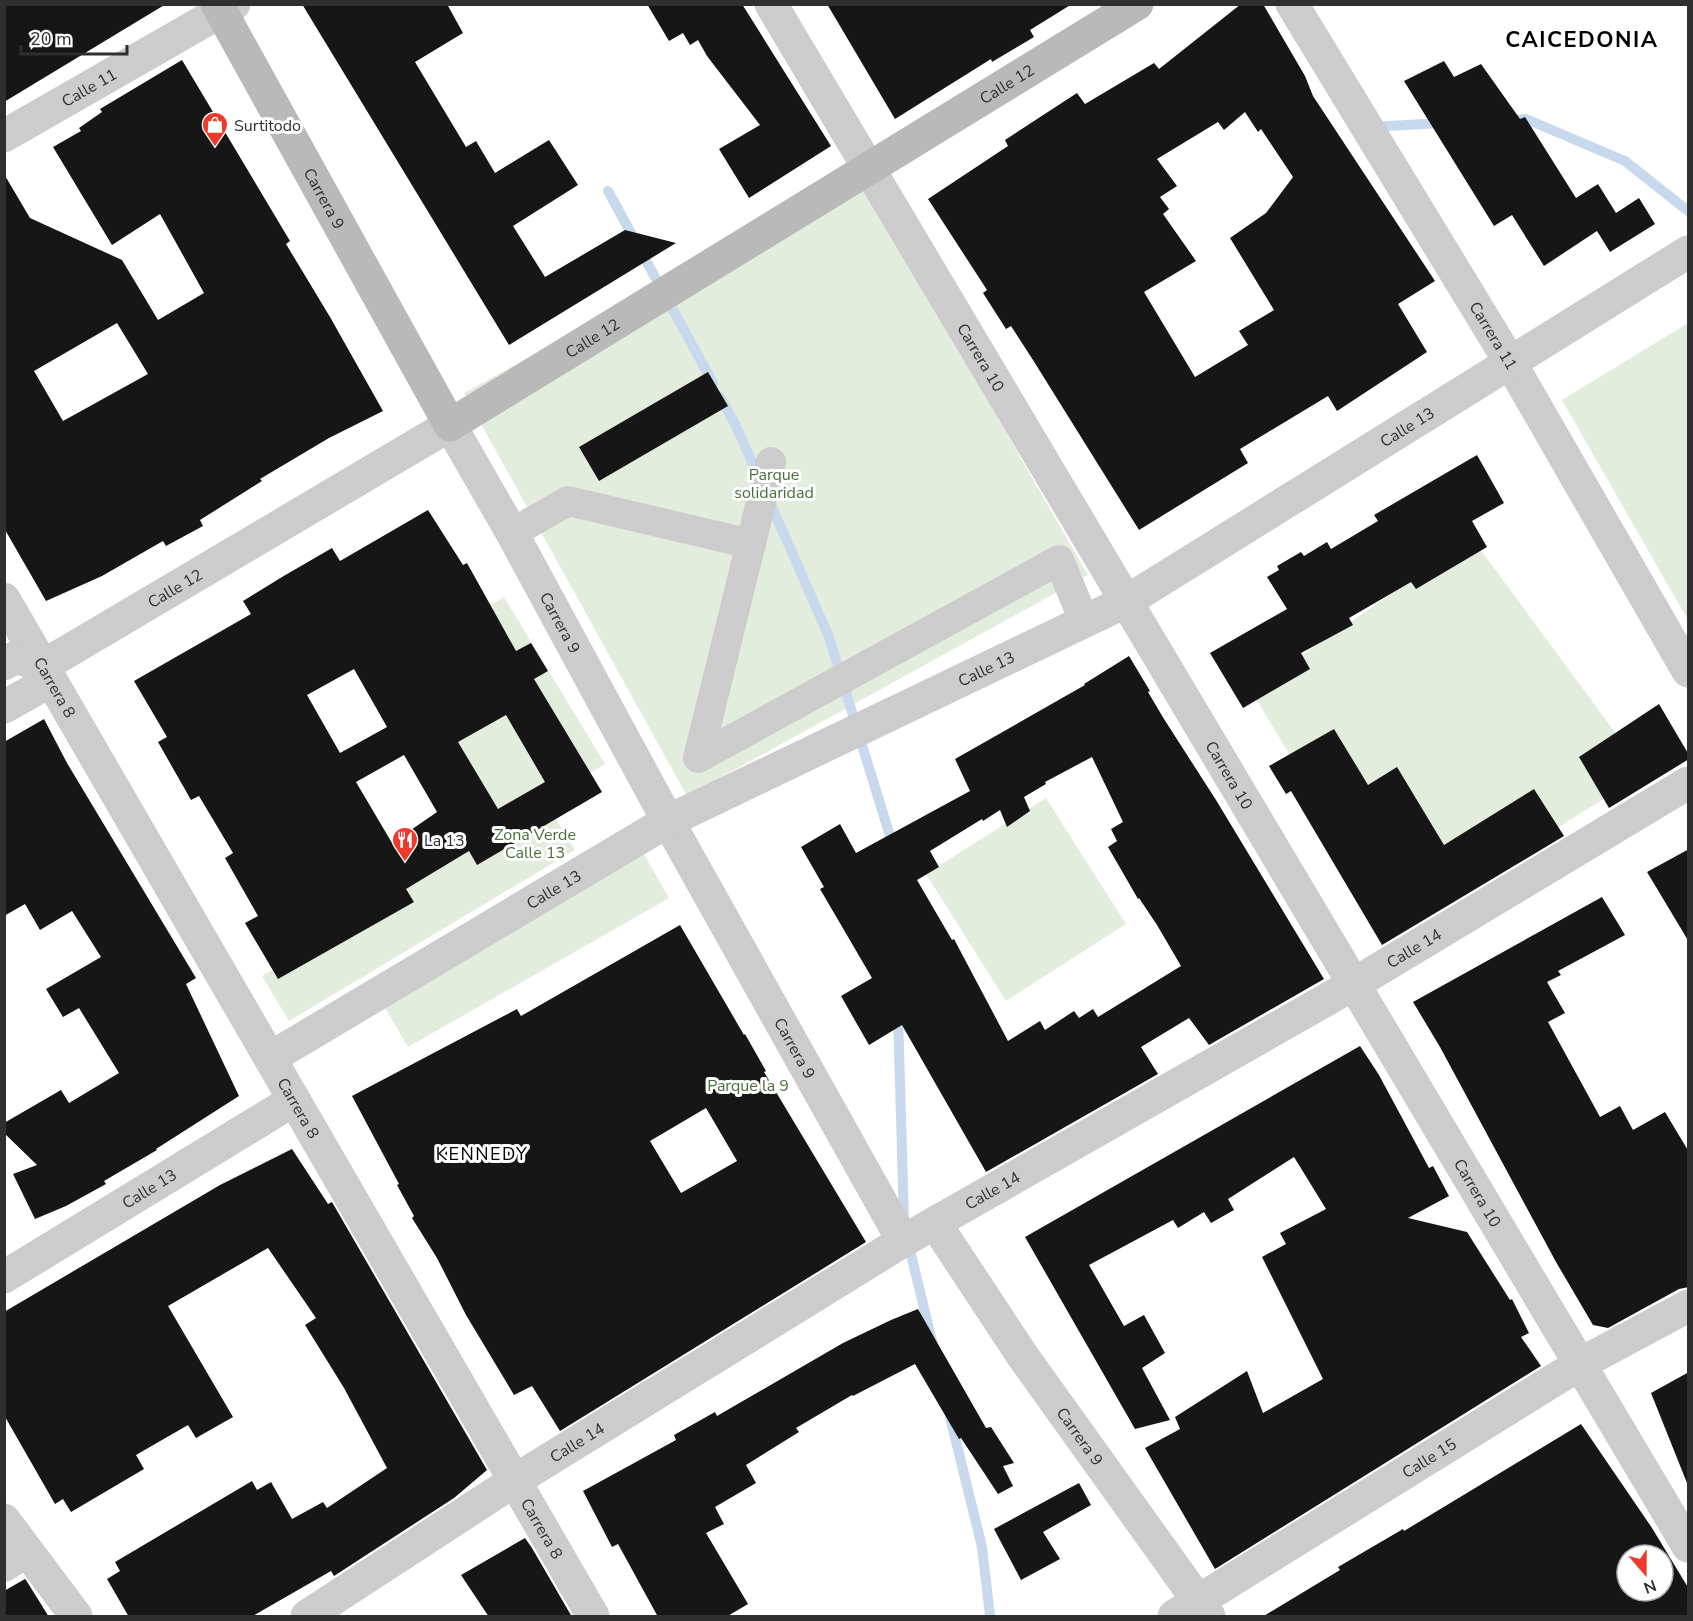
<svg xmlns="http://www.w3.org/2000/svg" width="1693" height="1621" font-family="'Nunito Sans',sans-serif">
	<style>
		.green { fill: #e3eddd }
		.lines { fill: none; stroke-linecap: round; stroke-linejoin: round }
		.stream { stroke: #c8d9ee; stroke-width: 10 }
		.building { fill: #161616; fill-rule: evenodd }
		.pedestrian { stroke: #ccc; stroke-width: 30 }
		.minor { stroke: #ccc; stroke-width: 33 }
		.secondary { stroke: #b9b9b9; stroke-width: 33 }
		.labels { text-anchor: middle; stroke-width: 6; stroke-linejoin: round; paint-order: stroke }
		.street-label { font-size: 16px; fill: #2f2f2f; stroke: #fff }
		.poi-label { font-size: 16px; fill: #2f2f2f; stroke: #fff; text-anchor: start }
		.park-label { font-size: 16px; fill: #4a6e3a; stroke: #fff }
		.neighbourhood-label { font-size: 18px; letter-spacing: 1.5px; fill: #000; stroke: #fff }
		.district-label { font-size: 22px; font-weight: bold; letter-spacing: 1.5px; fill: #000; stroke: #fff }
	</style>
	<rect width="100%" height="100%" fill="#fff"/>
	<g class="green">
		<polygon points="858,175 1088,575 687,796 464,393"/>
		<polygon points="1688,323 1688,620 1562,400"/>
		<polygon points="1472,538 1645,773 1396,929 1251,691"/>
		<polygon points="504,597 605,764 505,825 404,658"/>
		<polygon points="1046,798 1126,924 1006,1001 926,874"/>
		<polygon points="547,804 575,850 289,1021 262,976"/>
		<polygon points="642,851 669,898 408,1047 381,1001"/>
	</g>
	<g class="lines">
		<g class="stream">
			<polyline points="1512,120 1526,119 1625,161 1688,211"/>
			<polyline points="1371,127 1442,123"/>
			<polyline points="608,191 713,383"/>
			<polyline points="720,397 735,424 760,480"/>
			<polyline points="769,500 829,637 893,846"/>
			<polyline points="898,1014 904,1221"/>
			<polyline points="908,1242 932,1341"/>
			<polyline points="950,1417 982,1547 990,1616"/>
		</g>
	</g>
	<g class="building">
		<polygon points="4,4 166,4 4,102"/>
		<polygon points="302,4 447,4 463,33 415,62 466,147 476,141 495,173 549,140 578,185 513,226 545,277 625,230 676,243 509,345"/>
		<polygon points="647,4 742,4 831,146 749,198 719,149 760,125 707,56 698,40 690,45 683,33 669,41"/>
		<polygon points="827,4 1072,4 1030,30 1034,37 992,62 991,59 895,119"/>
		<path d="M1241,4H1263L1305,76L1313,96L1435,281L1398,304L1427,352L1337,411L1328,396L1240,449L1248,463L1139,530L1033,360L1011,326L1006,329L983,293L987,290L928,199L1008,146L1005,140L1077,93L1085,104L1154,63L1159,69ZM1245,112L1258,132L1261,129L1293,177L1266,213L1230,238L1274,310L1239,331L1248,345L1195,377L1144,292L1196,261L1163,214L1169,209L1160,197L1177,186L1157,159L1218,122L1224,130Z"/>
		<path d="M182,60L290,241L286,244L330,317L383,411L329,438L260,479L262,481L200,520L203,526L166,546L163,541L102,576L46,601L4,528V174L30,218L122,260L158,320L204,293L160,214L112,245L53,147L81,131L79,128L102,112L100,109ZM117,323L148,374L63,421L34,371Z"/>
		<polygon points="1444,61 1454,77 1481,64 1520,119 1525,117 1576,198 1598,184 1616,213 1639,198 1655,224 1610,252 1597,231 1544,266 1512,215 1494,226 1404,81"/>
		<polygon points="708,372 728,406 599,481 579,447"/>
		<polygon points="1477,455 1504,503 1472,521 1487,547 1416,589 1411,582 1349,618 1353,625 1301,653 1310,669 1243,708 1210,653 1287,609 1267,577 1279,570 1277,566 1301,552 1304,556 1327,542 1331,549 1378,521 1374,515"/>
		<path d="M428,510L463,565L467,563L516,651L531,643L548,671L534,679L602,792L477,865L469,851L406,889L414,902L278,979L245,923L258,916L225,858L233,853L199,796L191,800L158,742L167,737L134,681L251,614L243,601L282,577L332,548L340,561ZM354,669L387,727L340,753L307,695ZM506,715L545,782L498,809L458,742ZM404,755L437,812L392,843L356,782Z"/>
		<path d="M1129,656L1150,691L1148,692L1164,719L1216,800L1324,979L1209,1045L1189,1018L1141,1047L1158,1074L986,1172L902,1025L869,1045L841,996L872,978L820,889L824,887L801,847L840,824L856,853L970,791L955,759L1085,685L1084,684ZM1092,757L1123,822L1111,829L1117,841L1108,847L1138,899L1139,898L1157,925L1181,966L1098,1017L1093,1009L1079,1018L1074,1011L1045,1030L1040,1021L1008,1041L954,939L952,940L917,880L939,867L930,851L982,819L983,821L1000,810L1007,827L1030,811L1024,797L1046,784L1045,782Z"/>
		<polygon points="1659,704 1689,755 1689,759 1609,808 1579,757"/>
		<polygon points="44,719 67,763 196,978 186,984 239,1096 156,1149 157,1150 104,1181 106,1184 66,1206 35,1219 13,1174 37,1165 4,1133 4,1123 61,1090 69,1103 119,1073 79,1008 63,1017 46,989 101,957 72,911 40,930 25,904 4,916 4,742"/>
		<polygon points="1334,729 1368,785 1397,767 1444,845 1534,789 1564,836 1382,945 1291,791 1286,794 1269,766"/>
		<polygon points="1689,849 1689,942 1647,872"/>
		<polygon points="1602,897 1625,935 1558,971 1561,975 1547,982 1565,1013 1548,1022 1600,1117 1620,1106 1633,1130 1665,1112 1689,1152 1689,1287 1679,1289 1608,1328 1593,1325 1556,1262 1440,1047 1413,1002"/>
		<path d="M680,925L744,1035L745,1034L766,1071L764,1072L866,1242L560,1431L532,1386L514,1395L466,1315L437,1258L412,1218L414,1216L397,1185L399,1184L352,1096L517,1009L521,1016ZM706,1108L737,1161L681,1193L650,1141Z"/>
		<polygon points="1360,1046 1379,1075 1429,1168 1433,1166 1449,1196 1408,1218 1467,1232 1510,1300 1512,1299 1529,1333 1521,1337 1541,1366 1215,1569 1145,1448 1180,1429 1175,1417 1247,1371 1263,1413 1323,1379 1262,1257 1286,1244 1280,1233 1326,1209 1294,1157 1228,1199 1234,1210 1211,1223 1204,1212 1178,1228 1173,1220 1089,1265 1124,1326 1144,1315 1165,1353 1142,1368 1170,1420 1135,1429 1025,1237"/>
		<polygon points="292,1149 328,1204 332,1202 487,1470 454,1498 334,1576 331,1571 251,1617 129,1617 107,1579 120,1571 115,1562 252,1481 257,1490 271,1482 292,1519 323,1502 327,1508 387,1468 344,1388 305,1325 316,1318 268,1248 168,1306 233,1417 196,1438 188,1425 136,1455 144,1469 71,1512 63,1499 55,1504 4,1415 4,1312 220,1185"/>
		<polygon points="918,1309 986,1428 991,1427 1014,1463 1003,1466 1013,1486 998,1494 961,1438 959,1439 915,1364 853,1396 852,1395 796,1428 799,1432 746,1465 756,1483 715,1507 724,1524 706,1533 748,1604 726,1617 658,1617 618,1544 612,1547 583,1491 676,1440 674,1435 715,1412 717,1416 843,1343 891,1320"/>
		<polygon points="1689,1372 1689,1483 1687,1483 1651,1393"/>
		<path d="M1581,1424L1652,1528L1689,1589V1617H1262L1340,1570L1338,1567L1403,1529L1404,1531ZM1627,1555H1663V1591H1627Z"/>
		<polygon points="1079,1483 1091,1505 1043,1532 1060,1559 1021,1580 994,1529"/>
		<polygon points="525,1538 532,1548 572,1617 489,1617 461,1575"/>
		<polygon points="25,1579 26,1580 49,1617 4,1617 4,1591"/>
	</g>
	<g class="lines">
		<g class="pedestrian">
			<polyline points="771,462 698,758 1059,560 1084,621"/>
			<polyline points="512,533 568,501 751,544"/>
			<polyline points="4,1567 28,1552"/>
		</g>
		<g class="minor">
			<path id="s1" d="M771,4L1688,1546"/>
			<path id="s2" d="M1292,4L1510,362L1688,671"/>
			<path id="s3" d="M4,136L234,4"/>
			<path id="s4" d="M4,599L593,1616"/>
			<polyline points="4,664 16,657 43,666"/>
			<path id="s5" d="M4,707L36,689L43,666L450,425L512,533L668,821L903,1241"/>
			<path id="s6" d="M270,1058L668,821L1127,601L1688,252"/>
			<path id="s7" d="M935,1223L1022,1355L1209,1616"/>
			<path id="s8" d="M4,1277L294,1100"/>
			<polyline points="4,1520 76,1616"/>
			<path id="s9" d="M307,1616L514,1481L903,1241L1354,984L1688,783"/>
			<path id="s10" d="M1174,1616L1580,1364L1688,1306"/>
		</g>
		<path class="secondary" id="s11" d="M217,4L450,425L1137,4"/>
	</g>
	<defs>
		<symbol id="shop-pin" viewBox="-11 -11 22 30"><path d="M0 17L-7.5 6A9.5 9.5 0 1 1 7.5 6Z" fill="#ed3a2b" stroke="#fff"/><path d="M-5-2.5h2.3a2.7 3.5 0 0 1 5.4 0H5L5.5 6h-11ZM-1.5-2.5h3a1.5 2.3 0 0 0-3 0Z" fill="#fff"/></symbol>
		<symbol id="restaurant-pin" viewBox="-11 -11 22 30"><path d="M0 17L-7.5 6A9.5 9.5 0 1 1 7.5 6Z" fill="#ed3a2b" stroke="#fff"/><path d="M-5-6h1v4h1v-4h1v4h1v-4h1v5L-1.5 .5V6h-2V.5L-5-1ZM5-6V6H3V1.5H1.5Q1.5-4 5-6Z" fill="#fff"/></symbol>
	</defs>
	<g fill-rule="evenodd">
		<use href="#shop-pin" x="200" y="110" width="30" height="40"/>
		<use href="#restaurant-pin" x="390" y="825" width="30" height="40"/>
	</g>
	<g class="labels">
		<g class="street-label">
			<text dy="6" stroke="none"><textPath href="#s11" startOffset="1134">Calle 12</textPath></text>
			<text dy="6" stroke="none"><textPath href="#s3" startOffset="98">Calle 11</textPath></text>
			<text dy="6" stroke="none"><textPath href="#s11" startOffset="222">Carrera 9</textPath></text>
			<text dy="6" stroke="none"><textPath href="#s2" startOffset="388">Carrera 11</textPath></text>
			<text dy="6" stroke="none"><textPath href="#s11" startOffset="648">Calle 12</textPath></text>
			<text dy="6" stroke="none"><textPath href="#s1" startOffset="411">Carrera 10</textPath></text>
			<text dy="6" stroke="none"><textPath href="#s6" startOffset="1302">Calle 13</textPath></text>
			<text dy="6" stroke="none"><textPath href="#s5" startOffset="214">Calle 12</textPath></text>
			<text dy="6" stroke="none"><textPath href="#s5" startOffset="760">Carrera 9</textPath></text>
			<text dy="6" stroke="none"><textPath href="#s6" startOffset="816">Calle 13</textPath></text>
			<text dy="6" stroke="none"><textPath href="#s4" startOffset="102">Carrera 8</textPath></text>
			<text dy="6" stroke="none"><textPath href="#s1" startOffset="897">Carrera 10</textPath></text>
			<text dy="6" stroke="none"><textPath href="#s6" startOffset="330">Calle 13</textPath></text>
			<text dy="6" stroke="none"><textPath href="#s9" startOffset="1293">Calle 14</textPath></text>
			<text dy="6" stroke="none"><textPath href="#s5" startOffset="1246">Carrera 9</textPath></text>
			<text dy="6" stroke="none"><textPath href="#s4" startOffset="588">Carrera 8</textPath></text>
			<text dy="6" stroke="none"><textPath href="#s8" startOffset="170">Calle 13</textPath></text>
			<text dy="6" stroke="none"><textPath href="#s9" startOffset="807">Calle 14</textPath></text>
			<text dy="6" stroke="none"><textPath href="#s1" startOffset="1383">Carrera 10</textPath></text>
			<text dy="6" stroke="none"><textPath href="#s7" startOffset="258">Carrera 9</textPath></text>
			<text dy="6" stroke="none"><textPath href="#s9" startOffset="321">Calle 14</textPath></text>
			<text dy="6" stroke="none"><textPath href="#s10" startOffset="300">Calle 15</textPath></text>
			<text dy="6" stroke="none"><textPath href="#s4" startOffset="1074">Carrera 8</textPath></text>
		</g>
		<g class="poi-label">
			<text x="234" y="131">Surtitodo</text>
			<text x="424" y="846">La 13</text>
		</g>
		<g class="park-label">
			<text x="774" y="480">Parque<tspan x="774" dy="18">solidaridad</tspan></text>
			<text x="535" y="840">Zona Verde<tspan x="535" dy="18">Calle 13</tspan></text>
			<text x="748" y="1091">Parque la 9</text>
		</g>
		<g class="neighbourhood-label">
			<text x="482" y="1160">KENNEDY</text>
		</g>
		<g class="district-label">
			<text x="1582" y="47">CAICEDONIA</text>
		</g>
	</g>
	<rect width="1693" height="1621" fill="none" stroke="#2f2f2f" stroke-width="12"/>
	<g transform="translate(1645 1573) rotate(160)"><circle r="28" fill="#ffffff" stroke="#acacac" stroke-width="1.5"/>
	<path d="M0-4.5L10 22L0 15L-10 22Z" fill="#ed3a2b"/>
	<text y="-9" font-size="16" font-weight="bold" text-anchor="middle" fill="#2f2f2f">N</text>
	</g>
	<path d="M21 45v9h106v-9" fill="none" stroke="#2f2f2f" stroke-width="3"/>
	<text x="30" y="45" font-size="18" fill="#2f2f2f" stroke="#ffffff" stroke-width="4.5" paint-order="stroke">20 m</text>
</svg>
